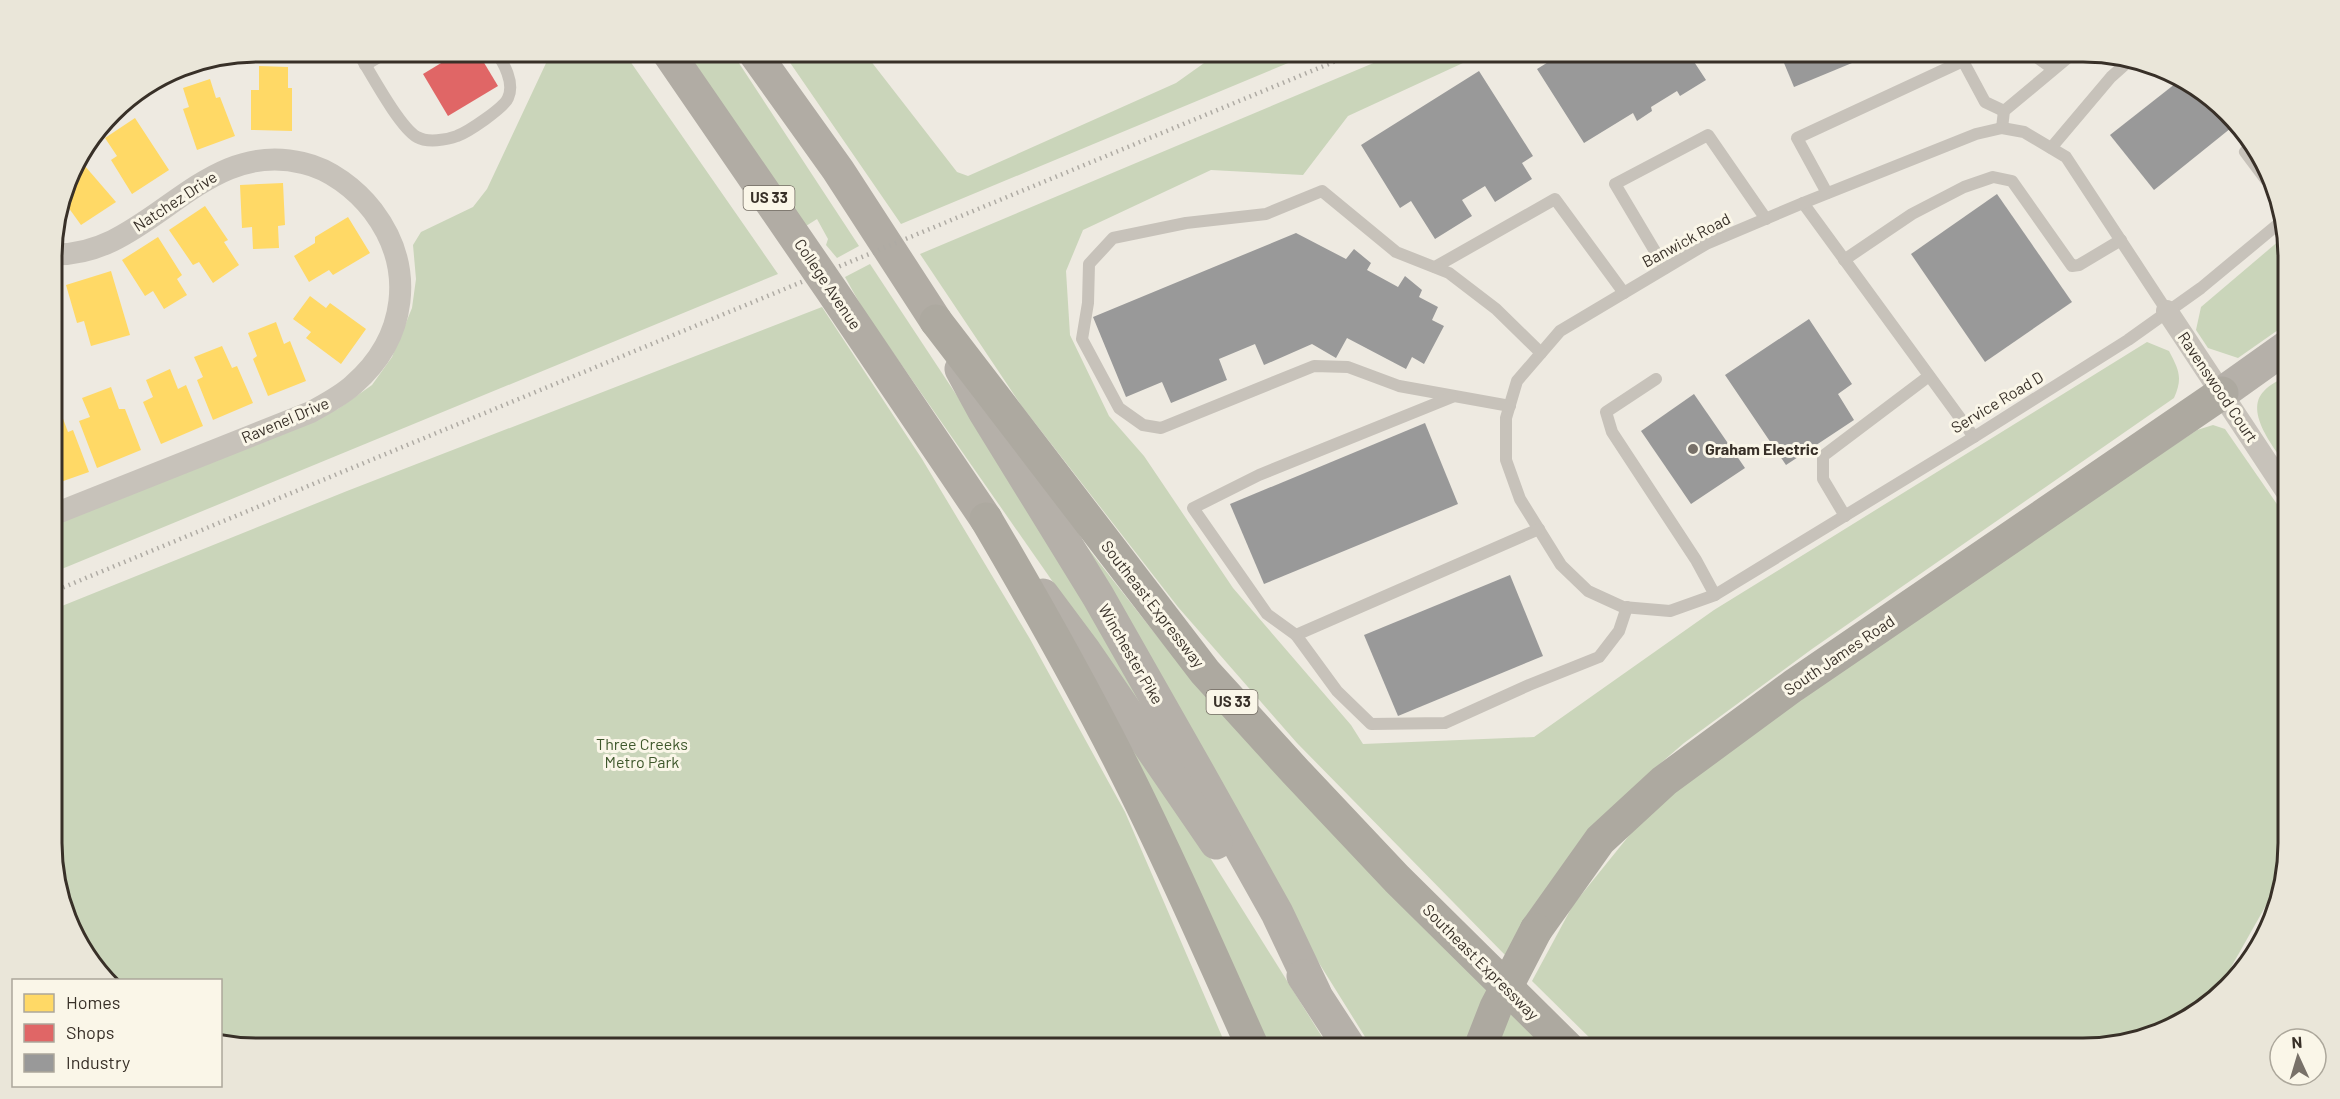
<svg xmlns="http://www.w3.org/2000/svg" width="2340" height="1099" font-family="Barlow,sans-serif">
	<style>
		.green { fill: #cad5ba }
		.homes { fill: #ffd966 }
		.shops { fill: #e06666 }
		.industry { fill: #999 }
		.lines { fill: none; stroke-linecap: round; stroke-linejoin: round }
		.service { stroke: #c7c2ba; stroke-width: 12 }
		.minor { stroke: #c7c2ba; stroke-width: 22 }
		.primary { stroke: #b5b0a9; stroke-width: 33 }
		.trunk { stroke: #b1aca4; stroke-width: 33 }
		.motorway { stroke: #ada9a0; stroke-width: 33 }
		.rail { stroke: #afaba4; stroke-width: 4.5; stroke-dasharray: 1.5 4.5; stroke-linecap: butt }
		.motorway-bridge { stroke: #ada9a0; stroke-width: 33 }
		.poi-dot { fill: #787169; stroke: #faf6e8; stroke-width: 2 }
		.labels { text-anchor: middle; stroke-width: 6; stroke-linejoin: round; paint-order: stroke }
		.shield { fill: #faf6e8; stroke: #726b62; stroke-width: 1.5 }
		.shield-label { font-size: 15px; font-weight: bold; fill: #383028 }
		.street-label { font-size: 16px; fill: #383028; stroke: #faf6e8 }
		.poi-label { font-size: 16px; font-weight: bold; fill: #383028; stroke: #faf6e8; text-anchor: start }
		.park-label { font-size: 16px; fill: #3e572b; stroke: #faf6e8 }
		.rim { fill: none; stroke: #383028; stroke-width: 3 }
	</style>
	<rect width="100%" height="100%" fill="#eeeae1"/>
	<g class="green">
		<polygon points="549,51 623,51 778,274 52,573 52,526 338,409 372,385 392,357 412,308 416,279 413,245 421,232 473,207 487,189 547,61"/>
		<polygon points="686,51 731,51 859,246 837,258 826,245 828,239 817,219 806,226"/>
		<polygon points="782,51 863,51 957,172 968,176 1176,83 1221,51 1317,51 901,224"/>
		<path d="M1402,51H1489L1348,116L1303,175L1211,170L1083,230L1066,271L1070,335L1109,416L1144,456L1233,588L1351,725L1363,744L1534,737L1714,610L2147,342L2169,351C2179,370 2183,378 2174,398L1812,649L1684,743L1640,781L1507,957L1297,743L1178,607L1021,405L920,254Z"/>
		<polygon points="2287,234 2288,323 2238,358 2208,348 2196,330 2201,307"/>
		<polygon points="870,264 1006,470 1170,750 864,311 845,277"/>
		<polygon points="822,307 922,459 1030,639 1125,812 1227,1048 257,1048 221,1041 220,980 111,980 93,967 53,869 52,610 347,491"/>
		<path d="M2288,375V468C2276,450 2243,412 2264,391C2270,384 2280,380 2288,375Z"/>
		<polygon points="2213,425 2225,429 2288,520 2289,843 2282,877 2212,1001 2198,1013 2096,1048 1600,1048 1532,981 1573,905 1640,822 1748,729 2197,430"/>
		<polygon points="1072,528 1160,640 1546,1048 1372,1048 1319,963"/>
		<polygon points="1118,720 1199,840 1329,1048 1269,1048"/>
	</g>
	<g class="homes">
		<polygon points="927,51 985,51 986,56 928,57"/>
		<polygon points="259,66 288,67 288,88 292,88 292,131 251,130 251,90 259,90"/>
		<polygon points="210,79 216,98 220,97 235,136 197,150 183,109 189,107 183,88"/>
		<polygon points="135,118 169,170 132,194 111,160 117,156 105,138"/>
		<polygon points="78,158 116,202 81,225 63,200 72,165"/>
		<polygon points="283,183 285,225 278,226 279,248 253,249 252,227 242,228 240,185"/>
		<polygon points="205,206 228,240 224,242 239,265 213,283 199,262 193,265 169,230"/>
		<polygon points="348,217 370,253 333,275 329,270 309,282 294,256 315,243 315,237"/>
		<polygon points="158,237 182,275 177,279 187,295 164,309 153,291 145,296 122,260"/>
		<polygon points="111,271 130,335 91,346 84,321 77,323 66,285"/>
		<polygon points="52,281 58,283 52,301"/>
		<polygon points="310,296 326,308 330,303 366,329 341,364 306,338 311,332 293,319"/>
		<polygon points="276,322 284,344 290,341 306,381 268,396 253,359 257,356 248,333"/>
		<polygon points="222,346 232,368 237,366 253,403 213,420 197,380 203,377 194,357"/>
		<polygon points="170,369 178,389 186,385 203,426 161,444 143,402 153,397 146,380"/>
		<polygon points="111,387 119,409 125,409 141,450 97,468 79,421 90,417 82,398"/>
		<polygon points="59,408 68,432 73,430 89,472 52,485 52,410"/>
	</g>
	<polygon class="shops" points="461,51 477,51 498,86 448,116 423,74"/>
	<g class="industry">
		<polygon points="1566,51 1687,51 1706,80 1680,96 1677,91 1651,107 1652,111 1637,121 1633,113 1584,143 1537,69"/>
		<polygon points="1779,51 1881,51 1794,87"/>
		<polygon points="1479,71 1533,156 1522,163 1532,179 1495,202 1485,186 1462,200 1472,216 1435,239 1411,201 1400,208 1361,145"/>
		<polygon points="2180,80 2236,124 2154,190 2110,135"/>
		<polygon points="1997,194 2072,302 1985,362 1911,254"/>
		<polygon points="1296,233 1346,259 1354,249 1371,263 1367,270 1398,287 1405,276 1422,290 1419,297 1438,307 1432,320 1444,326 1424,364 1412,357 1406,369 1347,338 1336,358 1312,344 1264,365 1255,344 1219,359 1227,380 1171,403 1162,382 1126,397 1093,317"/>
		<polygon points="1809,319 1852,384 1838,394 1854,420 1786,465 1725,375"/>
		<polygon points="1694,394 1745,468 1691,504 1641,431"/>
		<polygon points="1425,423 1458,504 1264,584 1230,504"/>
		<polygon points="1510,575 1543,656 1398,716 1364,635"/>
	</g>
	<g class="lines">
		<g class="service">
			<path d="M357,51C369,70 399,127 417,137C427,143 447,140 457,136C468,132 504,108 508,98C515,83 504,63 495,51"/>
			<polyline points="1960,51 1963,61 1985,102 2004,111"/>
			<polyline points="2028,51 2053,69"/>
			<polyline points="365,65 389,51"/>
			<polyline points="2002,128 2004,111 2076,51"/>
			<polyline points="2252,144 2245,152 2266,180"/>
			<polyline points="2051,148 2111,77 2130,60"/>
			<polyline points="1827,193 1797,138 1963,61"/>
			<polyline points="1803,203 1974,437"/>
			<polyline points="1844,260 1912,214 1964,187 1993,177 2012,181 2072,266 2079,265 2121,240"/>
			<polyline points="1435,267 1555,199 1624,293"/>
			<polyline points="1665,268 1615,184 1708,135 1766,219"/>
			<polyline points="2167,311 2066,157 2024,132 2002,128 1976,134 1803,203 1706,244 1560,331 1517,381 1506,418 1506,460 1520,499 1561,565 1588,591 1623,607 1670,611 1715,595 1974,437 2128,340 2201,288 2283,220"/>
			<polyline points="1656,379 1606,412 1612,432 1696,560 1715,595"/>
			<polyline points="1510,406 1399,386 1348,367 1314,366 1161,428 1143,425 1119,408 1082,339 1088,303 1089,264 1113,238 1186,223 1266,214 1322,191 1396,252 1449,273 1496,309 1541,353"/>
			<polyline points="1845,516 1823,479 1823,456 1929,376"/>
			<polyline points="1539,529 1296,635 1337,691 1371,724 1445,723 1529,685 1599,657 1619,631 1627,607"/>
			<polyline points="1296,635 1267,614 1193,508 1259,475 1452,397"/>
		</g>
		<g class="minor">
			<path d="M51,254C148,260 199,137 303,163C330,169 356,189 373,211C416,268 407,338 353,385C341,396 325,404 311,412L52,515"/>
			<polyline points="2167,311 2288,494"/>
		</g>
		<g class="primary">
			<polyline points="961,369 984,411 1098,596 1198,772 1277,913 1315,993"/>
			<polyline points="2222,393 2288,346"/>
			<polyline points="1043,595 1084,650 1216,843"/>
			<polyline points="1303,976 1350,1048"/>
		</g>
		<g class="trunk">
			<polyline points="667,51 832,291 986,519"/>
			<polyline points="753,51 838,170 936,321"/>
		</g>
		<g class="motorway">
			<polyline points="936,321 1205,672 1296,772 1397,879 1568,1048"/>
			<path d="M986,519C1033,599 1079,680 1121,763C1168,856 1210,952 1253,1048"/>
			<polyline points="1536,930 1600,840 1664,781 1793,686 2222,393"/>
		</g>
		<polyline class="rail" points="52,592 1360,51"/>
		<polyline class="motorway-bridge" points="1480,1048 1496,1007 1536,930"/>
	</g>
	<circle class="poi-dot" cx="1693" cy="449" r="6"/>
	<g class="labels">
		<g class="shield">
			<rect x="743.5" y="186" width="51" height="24" rx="4.5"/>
			<rect x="1206.5" y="690" width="51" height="24" rx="4.5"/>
		</g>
		<g class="shield-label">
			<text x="769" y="203">US 33</text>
			<text x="1232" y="707">US 33</text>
		</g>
		<g class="street-label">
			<text transform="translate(175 201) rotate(-33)" y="6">Natchez Drive</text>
			<text transform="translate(1686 240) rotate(-28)" y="6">Banwick Road</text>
			<text transform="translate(828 284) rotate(56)" y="6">College Avenue</text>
			<text transform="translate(2218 387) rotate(56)" y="6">Ravenswood Court</text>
			<text transform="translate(1997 402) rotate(-31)" y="6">Service Road D</text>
			<text transform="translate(285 420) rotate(-23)" y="6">Ravenel Drive</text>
			<text transform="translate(1153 604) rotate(52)" y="6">Southeast Expressway</text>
			<text transform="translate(1131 654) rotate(60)" y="6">Winchester Pike</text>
			<text transform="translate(1839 655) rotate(-34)" y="6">South James Road</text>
			<text transform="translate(1481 962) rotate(45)" y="6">Southeast Expressway</text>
		</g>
		<g class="poi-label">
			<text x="1705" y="455">Graham Electric</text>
		</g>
		<g class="park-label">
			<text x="642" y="750">Three Creeks<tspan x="642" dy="18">Metro Park</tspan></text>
		</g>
	</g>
	<path d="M0 0H2340V1099H0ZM257 62H2083A195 195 0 0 1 2278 257V843A195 195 0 0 1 2083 1038H257A195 195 0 0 1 62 843V257A195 195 0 0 1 257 62Z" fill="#eae6d9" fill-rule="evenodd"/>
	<path class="rim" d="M257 62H2083A195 195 0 0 1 2278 257V843A195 195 0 0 1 2083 1038H257A195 195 0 0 1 62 843V257A195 195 0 0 1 257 62Z"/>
	<rect x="12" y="979" width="210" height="108" fill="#faf6e8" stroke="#aca79b" stroke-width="1.5"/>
	<rect x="24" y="994" width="30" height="18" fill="#ffd966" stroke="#aca79b" stroke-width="1.5"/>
	<text x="66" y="1009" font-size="18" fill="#383028">Homes</text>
	<rect x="24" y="1024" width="30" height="18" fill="#e06666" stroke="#aca79b" stroke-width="1.5"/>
	<text x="66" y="1039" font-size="18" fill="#383028">Shops</text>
	<rect x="24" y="1054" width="30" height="18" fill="#999999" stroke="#aca79b" stroke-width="1.5"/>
	<text x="66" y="1069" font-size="18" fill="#383028">Industry</text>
	<g transform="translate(2298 1057) rotate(356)"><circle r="28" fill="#faf6e8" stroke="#aca79b" stroke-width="1.5"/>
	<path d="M0-4.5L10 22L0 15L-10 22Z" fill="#787169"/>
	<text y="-9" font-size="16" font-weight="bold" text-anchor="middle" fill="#383028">N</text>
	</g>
</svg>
